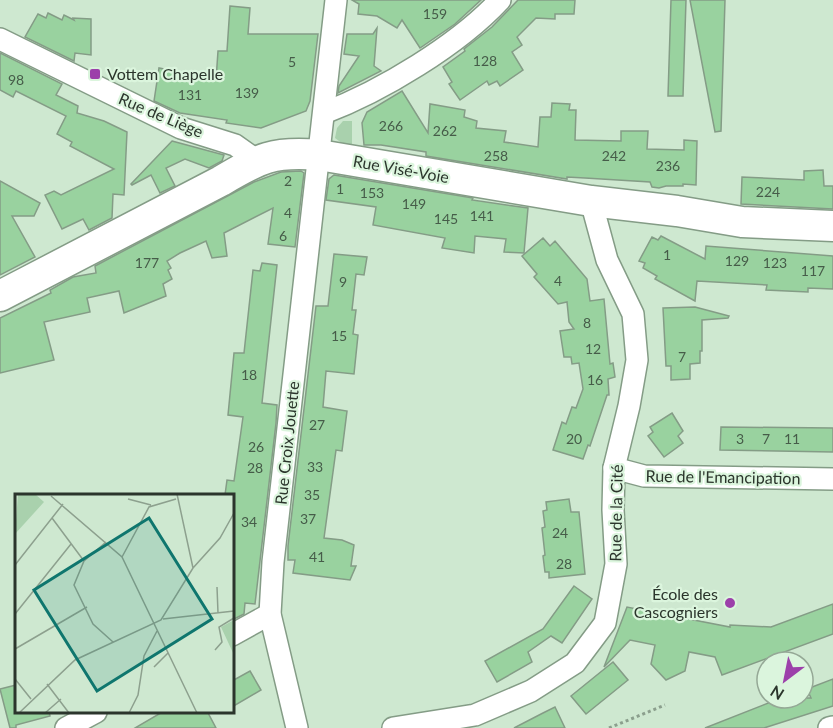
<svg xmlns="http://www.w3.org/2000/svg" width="833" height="728" font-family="Lato,sans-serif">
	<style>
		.green { fill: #a9d1ad }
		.building { fill: #99d29f; stroke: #849c86; stroke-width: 1.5 }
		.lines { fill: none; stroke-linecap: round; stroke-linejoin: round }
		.street-casing { stroke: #849c86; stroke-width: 24 }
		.secondary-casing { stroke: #849c86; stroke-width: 33 }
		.path { stroke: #8b9f8d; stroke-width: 3; stroke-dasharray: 3 3; stroke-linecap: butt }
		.street { stroke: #fff; stroke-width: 21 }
		.secondary { stroke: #fff; stroke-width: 30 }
		.poi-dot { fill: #9c40aa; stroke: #dbf5dd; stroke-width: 2 }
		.labels { text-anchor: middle; stroke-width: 4.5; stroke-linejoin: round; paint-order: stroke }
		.number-label { font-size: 14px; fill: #465c49 }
		.poi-label { font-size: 16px; fill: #2b352c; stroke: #dbf5dd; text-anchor: start }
		.street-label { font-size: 16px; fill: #2b352c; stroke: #dbf5dd }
		.inset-road { fill: none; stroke: #8da08e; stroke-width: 1.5 }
		.view { fill: #0f766e; fill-opacity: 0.15; stroke: #0f766e; stroke-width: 3 }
		.inset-edge { fill: none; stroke: #2b352c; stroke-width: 3 }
	</style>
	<rect width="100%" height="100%" fill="#cee8d0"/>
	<polygon class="green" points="343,121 352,121 352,145 343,144 335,138 337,128"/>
	<g class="building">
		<polygon points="352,0 481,0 455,24 420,48 402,20 397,28 377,16 358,14 359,4"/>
		<polygon points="518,0 575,0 574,14 555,14 555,19 536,18 517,37 522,45 512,52 523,70 500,86 497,81 489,85 487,81 460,100 449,84 452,82 443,67 465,51 464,49 492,27"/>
		<polygon points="671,0 686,0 683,96 668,96"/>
		<polygon points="690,0 725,0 721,131 715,132"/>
		<polygon points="230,6 250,8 248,34 318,34 310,101 306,111 261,128 226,123 227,120 180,113 154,101 159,68 216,80 218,51 227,51"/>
		<polygon points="48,13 62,20 64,15 74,20 73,18 91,19 91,55 75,53 74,61 25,37 38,14 46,18"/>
		<polygon points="377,28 374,66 381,71 338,93 339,86 359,56 344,54 347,34 373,34"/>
		<polygon points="0,53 62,84 56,95 78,106 77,113 104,121 127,132 124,195 113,194 112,218 89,230 83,219 62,229 45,195 54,191 61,195 114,169 70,146 72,142 57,134 66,116 16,91 13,97 0,90"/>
		<polygon points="402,91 428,133 430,104 465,110 464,117 477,121 476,128 506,131 504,142 538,147 540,117 551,117 552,103 570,104 569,110 576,110 575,140 621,141 621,131 648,131 647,149 684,150 684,140 697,141 696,185 683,184 683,186 666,186 659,188 652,187 650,182 585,178 567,177 567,179 426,156 426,152 381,145 364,145 362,123 367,112"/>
		<polygon points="172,141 224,155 222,161 209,168 185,159 166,168 175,186 160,193 151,175 132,185 131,184"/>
		<polygon points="823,170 824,186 833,186 833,209 741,204 742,177 804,180 804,171"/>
		<polygon points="301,171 304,173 295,247 268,244 273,208 224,233 227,256 212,258 206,241 180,253 167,261 171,268 168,270 172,279 163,284 166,296 124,313 119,291 87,298 90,312 44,322 54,360 0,373 0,318 51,293 50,290 73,277 96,273 95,266 254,182 281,172"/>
		<polygon points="334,175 473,198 472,200 528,208 524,253 504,252 506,239 475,236 474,253 442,248 445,238 373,225 376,207 326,200 329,179"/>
		<polygon points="0,181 40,203 34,216 12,216 35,257 0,275"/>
		<polygon points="661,236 705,259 706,246 833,256 833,289 808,288 808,292 766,290 767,285 697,281 695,301 655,279 657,276 643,268 645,263 639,261 652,237 658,240"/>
		<polygon points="543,238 550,246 555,241 587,279 590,301 604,299 610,364 613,363 615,377 608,379 609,395 607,395 590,446 588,445 583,459 553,450 562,422 566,424 572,407 576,408 583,389 579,363 572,364 571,357 564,357 560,331 574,329 569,322 567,302 558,304 534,277 537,274 522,256"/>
		<polygon points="334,254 367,257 364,275 356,274 352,310 356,310 353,334 358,335 354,374 326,371 323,407 347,411 342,451 336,450 324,538 342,540 354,545 351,566 356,566 350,580 293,573 295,560 288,560 288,546 316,306 328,306"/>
		<polygon points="262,263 277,265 262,403 277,405 276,423 255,604 245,603 244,614 232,620 232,495 225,495 227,480 234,481 243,417 228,415 234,353 244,353 253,270 260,271"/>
		<polygon points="695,307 729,316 728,318 702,320 702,351 700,351 700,363 690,364 690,379 671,380 671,366 666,366 663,308"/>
		<polygon points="672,413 683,431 678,436 683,443 664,457 648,436 653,432 650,427"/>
		<polygon points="721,427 833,428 833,452 720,450"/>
		<polygon points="569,499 571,512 579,512 585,574 549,578 549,572 545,572 543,556 545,555 542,528 545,527 543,511 547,510 546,502"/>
		<polygon points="574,586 592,599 562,643 551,636 528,652 532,662 497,682 485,661 543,629"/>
		<polygon points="833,604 833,634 722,675 715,657 689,652 685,671 666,680 651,664 655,645 630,640 604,667 627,607 730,627 730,625 771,627"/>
		<polygon points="613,662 628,680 586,714 571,696"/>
		<polygon points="250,671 261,690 232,707 232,681"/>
		<polygon points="833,679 833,706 764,728 705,728 781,698 811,698 807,689"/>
		<polygon points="16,685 16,711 49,711 50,716 16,725 16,728 10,728 0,689"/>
		<polygon points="555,707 565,728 514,728 543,713"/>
		<polygon points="164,711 207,711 216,728 135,728"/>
	</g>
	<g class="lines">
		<defs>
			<g id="street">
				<polyline points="0,39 181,128 235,145 256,160"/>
				<path d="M324,113C382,91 458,45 500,0"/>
				<polyline points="614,468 644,476 833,479"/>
				<polyline points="232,635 270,614"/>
				<polyline points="66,728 96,712"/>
				<polyline points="297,728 270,614 273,562 336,0"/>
				<polyline points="393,728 475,715 531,691 575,663 605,623 616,564 613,510 614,468 629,406 637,360 633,314 607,260 591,201"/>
				<polyline points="829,728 833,727"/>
			</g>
			<path id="secondary" d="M0,296L221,181C260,158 273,151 319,155L591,201L677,211L742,222L833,226"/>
		</defs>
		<use href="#street" class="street-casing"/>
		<use href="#secondary" class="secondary-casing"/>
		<polyline class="path" points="609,728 665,705"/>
		<use href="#street" class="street"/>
		<use href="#secondary" class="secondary"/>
	</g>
	<g class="poi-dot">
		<rect x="89" y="68" width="12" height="12" rx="3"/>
		<circle cx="730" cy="603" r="6"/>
	</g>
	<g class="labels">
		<g class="number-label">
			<text x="435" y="19">159</text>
			<text x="485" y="66">128</text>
			<text x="292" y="67">5</text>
			<text x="16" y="85">98</text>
			<text x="247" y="98">139</text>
			<text x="190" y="100">131</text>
			<text x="391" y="131">266</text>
			<text x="445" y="136">262</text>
			<text x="496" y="161">258</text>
			<text x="614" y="161">242</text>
			<text x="668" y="171">236</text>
			<text x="288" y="186">2</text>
			<text x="340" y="194">1</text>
			<text x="768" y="197">224</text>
			<text x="372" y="198">153</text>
			<text x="414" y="209">149</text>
			<text x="288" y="218">4</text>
			<text x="482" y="221">141</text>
			<text x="446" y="224">145</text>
			<text x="283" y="241">6</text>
			<text x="667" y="260">1</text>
			<text x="737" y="266">129</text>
			<text x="147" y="268">177</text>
			<text x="775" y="268">123</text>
			<text x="813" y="276">117</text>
			<text x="558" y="286">4</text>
			<text x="343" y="287">9</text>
			<text x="587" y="328">8</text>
			<text x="339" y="341">15</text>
			<text x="593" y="354">12</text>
			<text x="682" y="362">7</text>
			<text x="249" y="380">18</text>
			<text x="595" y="385">16</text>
			<text x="317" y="430">27</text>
			<text x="574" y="444">20</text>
			<text x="740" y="444">3</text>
			<text x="766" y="444">7</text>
			<text x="792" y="444">11</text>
			<text x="256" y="452">26</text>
			<text x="315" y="472">33</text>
			<text x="255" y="473">28</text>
			<text x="312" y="500">35</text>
			<text x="308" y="524">37</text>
			<text x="249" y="527">34</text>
			<text x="560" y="538">24</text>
			<text x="317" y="562">41</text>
			<text x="564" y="569">28</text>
		</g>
		<g class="poi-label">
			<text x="107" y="80">Vottem Chapelle</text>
			<text x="718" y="600" text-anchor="end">École des<tspan x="718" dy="18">Cascogniers</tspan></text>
		</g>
		<g class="street-label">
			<text transform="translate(161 115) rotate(23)" y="6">Rue de Liège</text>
			<text transform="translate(401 169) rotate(10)" y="6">Rue Visé-Voie</text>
			<text transform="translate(287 443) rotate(-84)" y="6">Rue Croix Jouette</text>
			<text transform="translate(723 477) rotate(1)" y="6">Rue de l'Emancipation</text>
			<text transform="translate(616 513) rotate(-89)" y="6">Rue de la Cité</text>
		</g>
	</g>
	<g transform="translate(15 494)">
		<rect width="219" height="219" fill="#cee8d0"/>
		<path d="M3,0H20L29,8L0,40ZM219,126V161L206,133Z" fill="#a9d1ad"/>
		<path class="inset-road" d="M162,0L178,74M36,2L107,63L182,219M113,5L136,11M37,24L69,67M91,48L69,67L59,91L78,130L98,148M107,63L134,13L161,5M0,71L48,10M202,93L203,119M0,120L56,50M148,125L219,117M0,155L72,113M200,156L207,148L204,133L219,124M139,173L153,159M0,185L16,205M32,190L54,219M4,219L60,166L146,126L178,74L205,44L219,19M30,219L46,205M114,219L123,201L129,162L142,137"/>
		<path class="view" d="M134,24L197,125L82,197L19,96Z"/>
		<rect width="219" height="219" class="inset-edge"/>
	</g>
	<g transform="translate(785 680) rotate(212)"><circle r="28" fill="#dbf5dd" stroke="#95a896" stroke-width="1.5"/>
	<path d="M0-4.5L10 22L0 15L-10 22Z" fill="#9c40aa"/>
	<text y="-9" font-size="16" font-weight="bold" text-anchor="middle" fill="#2b352c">N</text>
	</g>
</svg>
